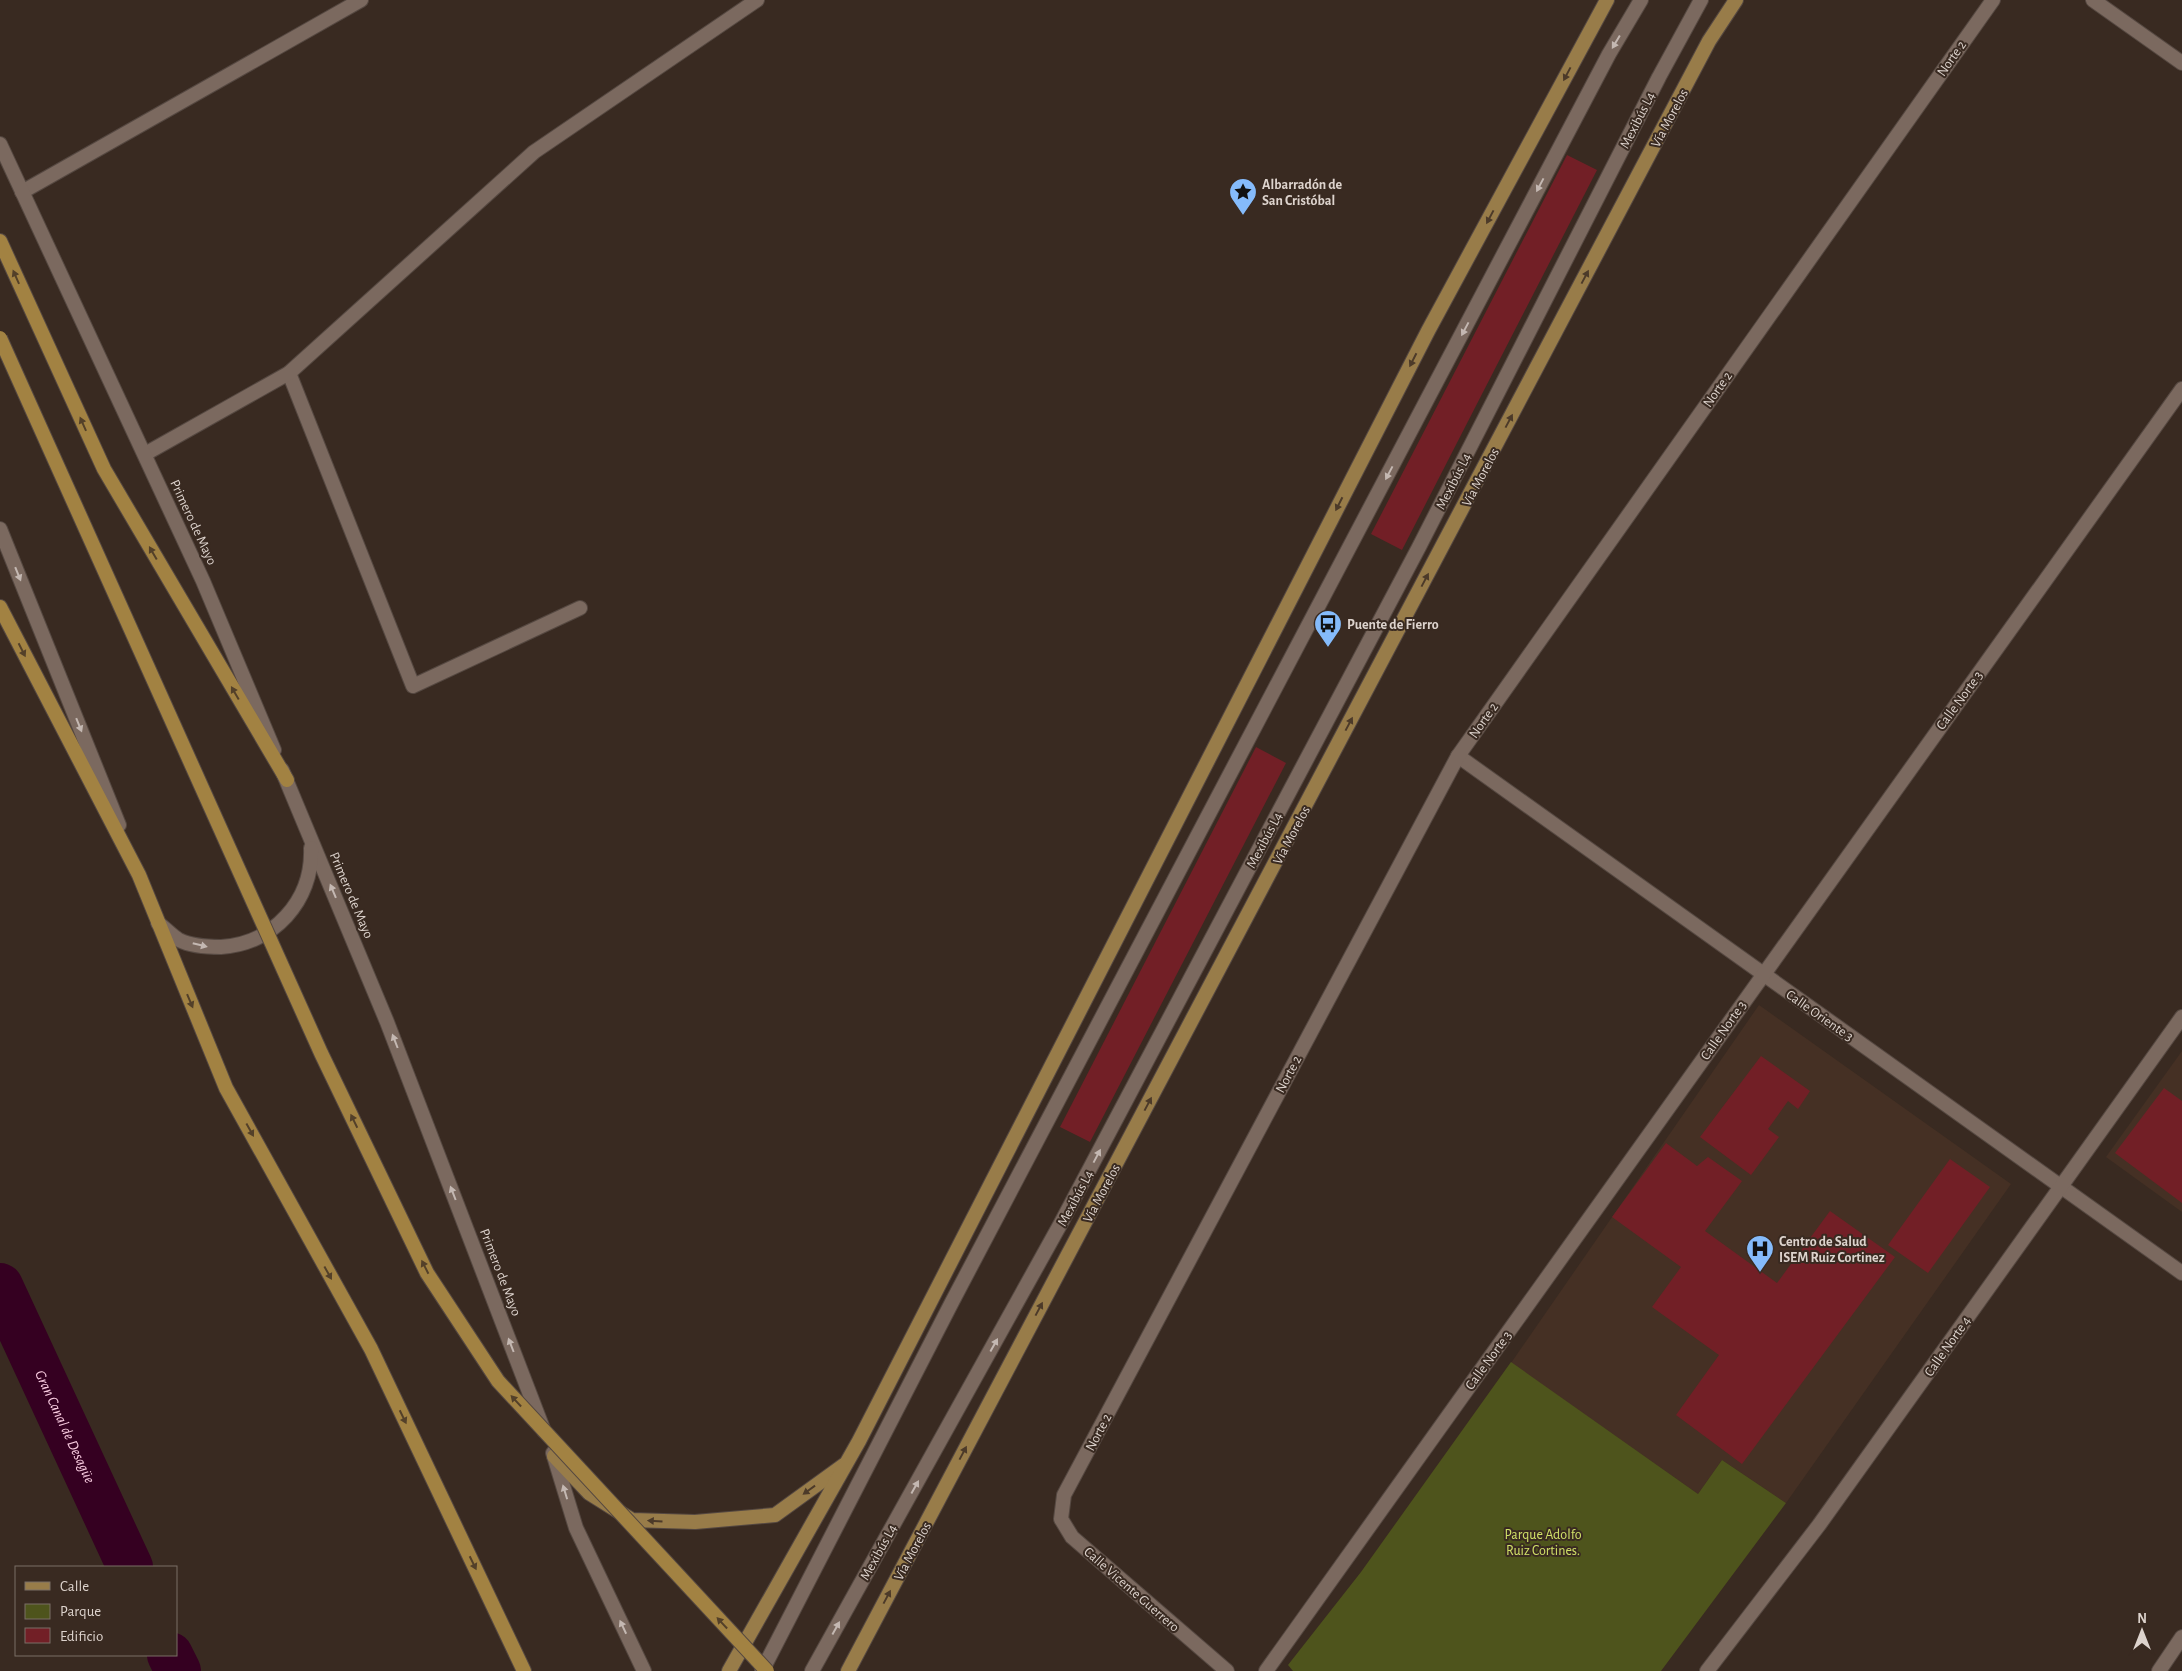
<svg xmlns="http://www.w3.org/2000/svg" width="2182" height="1671" font-family="'Alegreya Sans',sans-serif">
	<style>
		.built { fill: #453024 }
		.green { fill: #4e541c }
		.lines { fill: none; stroke-linecap: round; stroke-linejoin: round }
		.canal { stroke: #350021; stroke-width: 46 }
		.building { fill: #721f26 }
		.service-casing { stroke: #554841; stroke-width: 16 }
		.minor-casing { stroke: #554841; stroke-width: 16 }
		.secondary-casing { stroke: #554841; stroke-width: 16 }
		.primary-casing { stroke: #554841; stroke-width: 16 }
		.trunk-casing { stroke: #554841; stroke-width: 16 }
		.service { stroke: #7b695f; stroke-width: 14 }
		.minor { stroke: #7b695f; stroke-width: 14 }
		.secondary { stroke: #7b695f; stroke-width: 14 }
		.primary { stroke: #987c49; stroke-width: 14 }
		.trunk { stroke: #a28242; stroke-width: 14 }
		.trunk-bridge-casing { stroke: #554841; stroke-width: 16; stroke-linecap: butt }
		.trunk-bridge { stroke: #a28242; stroke-width: 14 }
		.oneway { fill: #c4b8b2 }
		.oneway2 { fill: #4c3a29 }
		.oneway3 { fill: #534029 }
		.labels { text-anchor: middle; stroke-width: 4; stroke-linejoin: round; paint-order: stroke }
		.street-label { font-size: 14px; fill: #ddd3cd; stroke: #392a21 }
		.poi-label { font-size: 14px; font-weight: bold; fill: #ddd3cd; stroke: #392a21; text-anchor: start }
		.park-label { font-size: 14px; fill: #d1e168; stroke: #392a21 }
		.water-label { font-size: 15px; font-style: italic; fill: #fbcde2; stroke: #392a21 }
	</style>
	<rect width="100%" height="100%" fill="#392a21"/>
	<g class="built">
		<polygon points="1759,1005 2011,1184 1786,1503 1722,1460 1698,1494 1511,1363"/>
		<polygon points="2182,1051 2182,1212 2106,1157"/>
	</g>
	<polygon class="green" points="1511,1362 1698,1494 1722,1460 1786,1503 1661,1671 1293,1671 1288,1665 1361,1572"/>
	<g class="lines">
		<g class="canal">
			<path id="s1" d="M0,1286L130,1567"/>
			<polyline points="170,1655 178,1671"/>
		</g>
	</g>
	<g class="building">
		<polygon points="1567,155 1597,170 1402,550 1371,534"/>
		<polygon points="1256,747 1286,763 1090,1142 1060,1127"/>
		<polygon points="1761,1056 1810,1091 1798,1109 1788,1101 1768,1129 1779,1137 1751,1175 1700,1137"/>
		<polygon points="2164,1088 2182,1101 2182,1203 2115,1153"/>
		<polygon points="1666,1143 1697,1166 1708,1157 1742,1181 1705,1231 1777,1283 1830,1211 1895,1257 1742,1464 1676,1415 1719,1355 1652,1307 1681,1267 1612,1217"/>
		<polygon points="1950,1159 1990,1187 1928,1273 1888,1245"/>
	</g>
	<g class="lines">
		<defs>
			<g id="service">
				<polyline points="22,192 361,0"/>
				<polyline points="289,373 413,686 580,608"/>
				<polyline points="145,454 289,373 534,152 757,0"/>
				<polyline points="762,1671 952,1302 1609,54 1641,0"/>
				<polyline points="812,1671 1061,1223 1419,547 1659,77 1701,0"/>
			</g>
			<g id="minor">
				<polyline points="2093,0 2182,63"/>
				<polyline points="1458,756 2182,1273"/>
				<polyline points="1227,1671 1072,1537 1061,1519 1064,1495 1458,756 1993,0"/>
				<polyline points="1266,1671 2182,389"/>
				<polyline points="1707,1671 1819,1525 2182,1017"/>
				<polyline points="2159,1671 2182,1637"/>
			</g>
			<g id="secondary">
				<polyline points="0,144 203,581 274,750"/>
				<polyline points="0,529 119,825"/>
				<polyline points="282,770 387,1022 544,1431"/>
				<path d="M158,923C165,928 172,936 179,940C191,946 208,947 221,947C273,944 313,901 311,848"/>
				<polyline points="553,1453 576,1528 644,1671"/>
			</g>
			<g id="primary">
				<polyline points="554,1456 589,1493 632,1520 695,1522 775,1515 844,1465"/>
				<polyline points="729,1671 859,1441 1428,331 1607,0"/>
				<polyline points="848,1671 1709,41 1736,0"/>
			</g>
			<g id="trunk">
				<polyline points="0,241 104,469 287,780"/>
				<polyline points="0,607 139,875 226,1088 371,1349 524,1671"/>
			</g>
		</defs>
		<use href="#service" class="service-casing"/>
		<use href="#minor" class="minor-casing"/>
		<use href="#secondary" class="secondary-casing"/>
		<use href="#primary" class="primary-casing"/>
		<use href="#trunk" class="trunk-casing"/>
		<use href="#service" class="service"/>
		<use href="#minor" class="minor"/>
		<use href="#secondary" class="secondary"/>
		<use href="#primary" class="primary"/>
		<use href="#trunk" class="trunk"/>
		<defs>
			<polyline id="trunk-bridge" points="0,338 321,1053 427,1273 498,1381 767,1671"/>
		</defs>
		<use href="#trunk-bridge" class="trunk-bridge-casing"/>
		<use href="#trunk-bridge" class="trunk-bridge"/>
	</g>
	<defs><path id="oneway-solid" d="M-6-.8H1V-3.2L6.5 0L1 3.2V.8H-6Z" transform="scale(1.25)"/></defs>
	<g class="oneway">
		<use href="#oneway-solid" transform="translate(1616 42) rotate(121)"/>
		<use href="#oneway-solid" transform="translate(1540 185) rotate(118)"/>
		<use href="#oneway-solid" transform="translate(1465 329) rotate(118)"/>
		<use href="#oneway-solid" transform="translate(1389 473) rotate(118)"/>
		<use href="#oneway-solid" transform="translate(18 574) rotate(68)"/>
		<use href="#oneway-solid" transform="translate(79 725) rotate(68)"/>
		<use href="#oneway-solid" transform="translate(333 891) rotate(-113)"/>
		<use href="#oneway-solid" transform="translate(200 945) rotate(14)"/>
		<use href="#oneway-solid" transform="translate(395 1041) rotate(-111)"/>
		<use href="#oneway-solid" transform="translate(1097 1156) rotate(-62)"/>
		<use href="#oneway-solid" transform="translate(453 1193) rotate(-111)"/>
		<use href="#oneway-solid" transform="translate(511 1345) rotate(-111)"/>
		<use href="#oneway-solid" transform="translate(994 1345) rotate(-61)"/>
		<use href="#oneway-solid" transform="translate(915 1487) rotate(-61)"/>
		<use href="#oneway-solid" transform="translate(565 1492) rotate(-107)"/>
		<use href="#oneway-solid" transform="translate(623 1627) rotate(-115)"/>
		<use href="#oneway-solid" transform="translate(836 1628) rotate(-61)"/>
	</g>
	<g class="oneway2">
		<use href="#oneway-solid" transform="translate(1567 74) rotate(118)"/>
		<use href="#oneway-solid" transform="translate(1490 217) rotate(118)"/>
		<use href="#oneway-solid" transform="translate(1585 277) rotate(-62)"/>
		<use href="#oneway-solid" transform="translate(1413 360) rotate(117)"/>
		<use href="#oneway-solid" transform="translate(1509 421) rotate(-62)"/>
		<use href="#oneway-solid" transform="translate(1339 504) rotate(117)"/>
		<use href="#oneway-solid" transform="translate(1425 580) rotate(-62)"/>
		<use href="#oneway-solid" transform="translate(1349 724) rotate(-62)"/>
		<use href="#oneway-solid" transform="translate(1148 1104) rotate(-62)"/>
		<use href="#oneway-solid" transform="translate(1039 1309) rotate(-62)"/>
		<use href="#oneway-solid" transform="translate(963 1453) rotate(-62)"/>
		<use href="#oneway-solid" transform="translate(809 1490) rotate(144)"/>
		<use href="#oneway-solid" transform="translate(655 1521) rotate(-177)"/>
		<use href="#oneway-solid" transform="translate(887 1597) rotate(-62)"/>
	</g>
	<g class="oneway3">
		<use href="#oneway-solid" transform="translate(16 277) rotate(-114)"/>
		<use href="#oneway-solid" transform="translate(83 424) rotate(-114)"/>
		<use href="#oneway-solid" transform="translate(153 553) rotate(-120)"/>
		<use href="#oneway-solid" transform="translate(22 650) rotate(63)"/>
		<use href="#oneway-solid" transform="translate(235 693) rotate(-120)"/>
		<use href="#oneway-solid" transform="translate(190 1001) rotate(67)"/>
		<use href="#oneway-solid" transform="translate(354 1121) rotate(-116)"/>
		<use href="#oneway-solid" transform="translate(250 1130) rotate(61)"/>
		<use href="#oneway-solid" transform="translate(425 1267) rotate(-117)"/>
		<use href="#oneway-solid" transform="translate(328 1273) rotate(61)"/>
		<use href="#oneway-solid" transform="translate(516 1401) rotate(-133)"/>
		<use href="#oneway-solid" transform="translate(403 1417) rotate(64)"/>
		<use href="#oneway-solid" transform="translate(473 1563) rotate(64)"/>
		<use href="#oneway-solid" transform="translate(722 1623) rotate(-133)"/>
	</g>
	<defs>
		<symbol id="sight-pin" viewBox="-11 -11 22 30"><path d="M0 17L-7.5 6A9.5 9.5 0 1 1 7.5 6Z" fill="#85bbfb" stroke="#392a21"/><path d="M0-6L1.8-2.2L6-1.7L2.9 1.2L3.7 5.4L0 3.3L-3.7 5.4L-2.9 1.2L-6-1.7L-1.8-2.2Z" fill="#111"/></symbol>
		<symbol id="bus-pin" viewBox="-11 -11 22 30"><path d="M0 17L-7.5 6A9.5 9.5 0 1 1 7.5 6Z" fill="#85bbfb" stroke="#392a21"/><path d="M-5-6H5V4H4V6H2V4H-2V6H-4V4H-5ZM-3.5-4V0h7V-4ZM-3.5 1.2v1.5H-2V1.2ZM2 1.2v1.5H3.5V1.2Z" fill="#111"/></symbol>
		<symbol id="hospital-pin" viewBox="-11 -11 22 30"><path d="M0 17L-7.5 6A9.5 9.5 0 1 1 7.5 6Z" fill="#85bbfb" stroke="#392a21"/><path d="M-5-5h3v3.5h4V-5h3V5h-3V1.5h-4V5h-3Z" fill="#111"/></symbol>
	</defs>
	<g fill-rule="evenodd">
		<use href="#sight-pin" x="1227" y="176" width="32" height="43"/>
		<use href="#bus-pin" x="1312" y="608" width="32" height="43"/>
		<use href="#hospital-pin" x="1744" y="1233" width="32" height="43"/>
	</g>
	<g class="labels">
		<g class="street-label">
			<text transform="translate(1951 58) rotate(-55)" y="5">Norte 2</text>
			<text transform="translate(1669 118) rotate(-62)" y="5">Vía Morelos</text>
			<text transform="translate(1637 120) rotate(-63)" y="5">Mexibús L4</text>
			<text transform="translate(1717 389) rotate(-55)" y="5">Norte 2</text>
			<text transform="translate(1480 477) rotate(-62)" y="5">Vía Morelos</text>
			<text transform="translate(1453 481) rotate(-63)" y="5">Mexibús L4</text>
			<text transform="translate(194 522) rotate(65)" y="5">Primero de Mayo</text>
			<text transform="translate(1959 700) rotate(-54)" y="5">Calle Norte 3</text>
			<text transform="translate(1483 720) rotate(-55)" y="5">Norte 2</text>
			<text transform="translate(1291 835) rotate(-62)" y="5">Vía Morelos</text>
			<text transform="translate(1264 840) rotate(-62)" y="5">Mexibús L4</text>
			<text transform="translate(352 895) rotate(67)" y="5">Primero de Mayo</text>
			<text transform="translate(1820 1015) rotate(35)" y="5">Calle Oriente 3</text>
			<text transform="translate(1723 1030) rotate(-55)" y="5">Calle Norte 3</text>
			<text transform="translate(1288 1074) rotate(-62)" y="5">Norte 2</text>
			<text transform="translate(1101 1193) rotate(-62)" y="5">Vía Morelos</text>
			<text transform="translate(1075 1198) rotate(-62)" y="5">Mexibús L4</text>
			<text transform="translate(501 1272) rotate(69)" y="5">Primero de Mayo</text>
			<text transform="translate(1947 1346) rotate(-55)" y="5">Calle Norte 4</text>
			<text transform="translate(1488 1360) rotate(-54)" y="5">Calle Norte 3</text>
			<text transform="translate(1098 1432) rotate(-62)" y="5">Norte 2</text>
			<text transform="translate(912 1551) rotate(-62)" y="5">Vía Morelos</text>
			<text transform="translate(878 1552) rotate(-61)" y="5">Mexibús L4</text>
			<text transform="translate(1132 1589) rotate(41)" y="5">Calle Vicente Guerrero</text>
		</g>
		<g class="poi-label">
			<text x="1262" y="189">Albarradón de<tspan x="1262" dy="16">San Cristóbal</tspan></text>
			<text x="1347" y="629">Puente de Fierro</text>
			<text x="1779" y="1246">Centro de Salud<tspan x="1779" dy="16">ISEM Ruiz Cortinez</tspan></text>
		</g>
		<g class="park-label">
			<text x="1543" y="1539">Parque Adolfo<tspan x="1543" dy="16">Ruiz Cortines.</tspan></text>
		</g>
		<g class="water-label">
			<text dy="5" stroke="none"><textPath href="#s1" startOffset="155">Gran Canal de Desagüe</textPath></text>
		</g>
	</g>
	<rect x="15" y="1566" width="162" height="90" fill="#392a21" stroke="#7b6e66"/>
	<rect x="25" y="1582" width="25" height="8" fill="#987c49" stroke="#7b6e66"/>
	<text x="60" y="1591" font-size="15" fill="#ddd3cd">Calle</text>
	<rect x="25" y="1604" width="25" height="15" fill="#4e541c" stroke="#7b6e66"/>
	<text x="60" y="1616" font-size="15" fill="#ddd3cd">Parque</text>
	<rect x="25" y="1628" width="25" height="15" fill="#721f26" stroke="#7b6e66"/>
	<text x="60" y="1641" font-size="15" fill="#ddd3cd">Edificio</text>
	<g transform="translate(2142 1631)" stroke="#392a21" stroke-width="4" paint-order="stroke">
	<path d="M0-4L9 19L0 12L-9 19Z" fill="#ddd3cd"/>
	<text y="-8" font-size="14" font-weight="bold" text-anchor="middle" fill="#ddd3cd">N</text>
	</g>
</svg>
